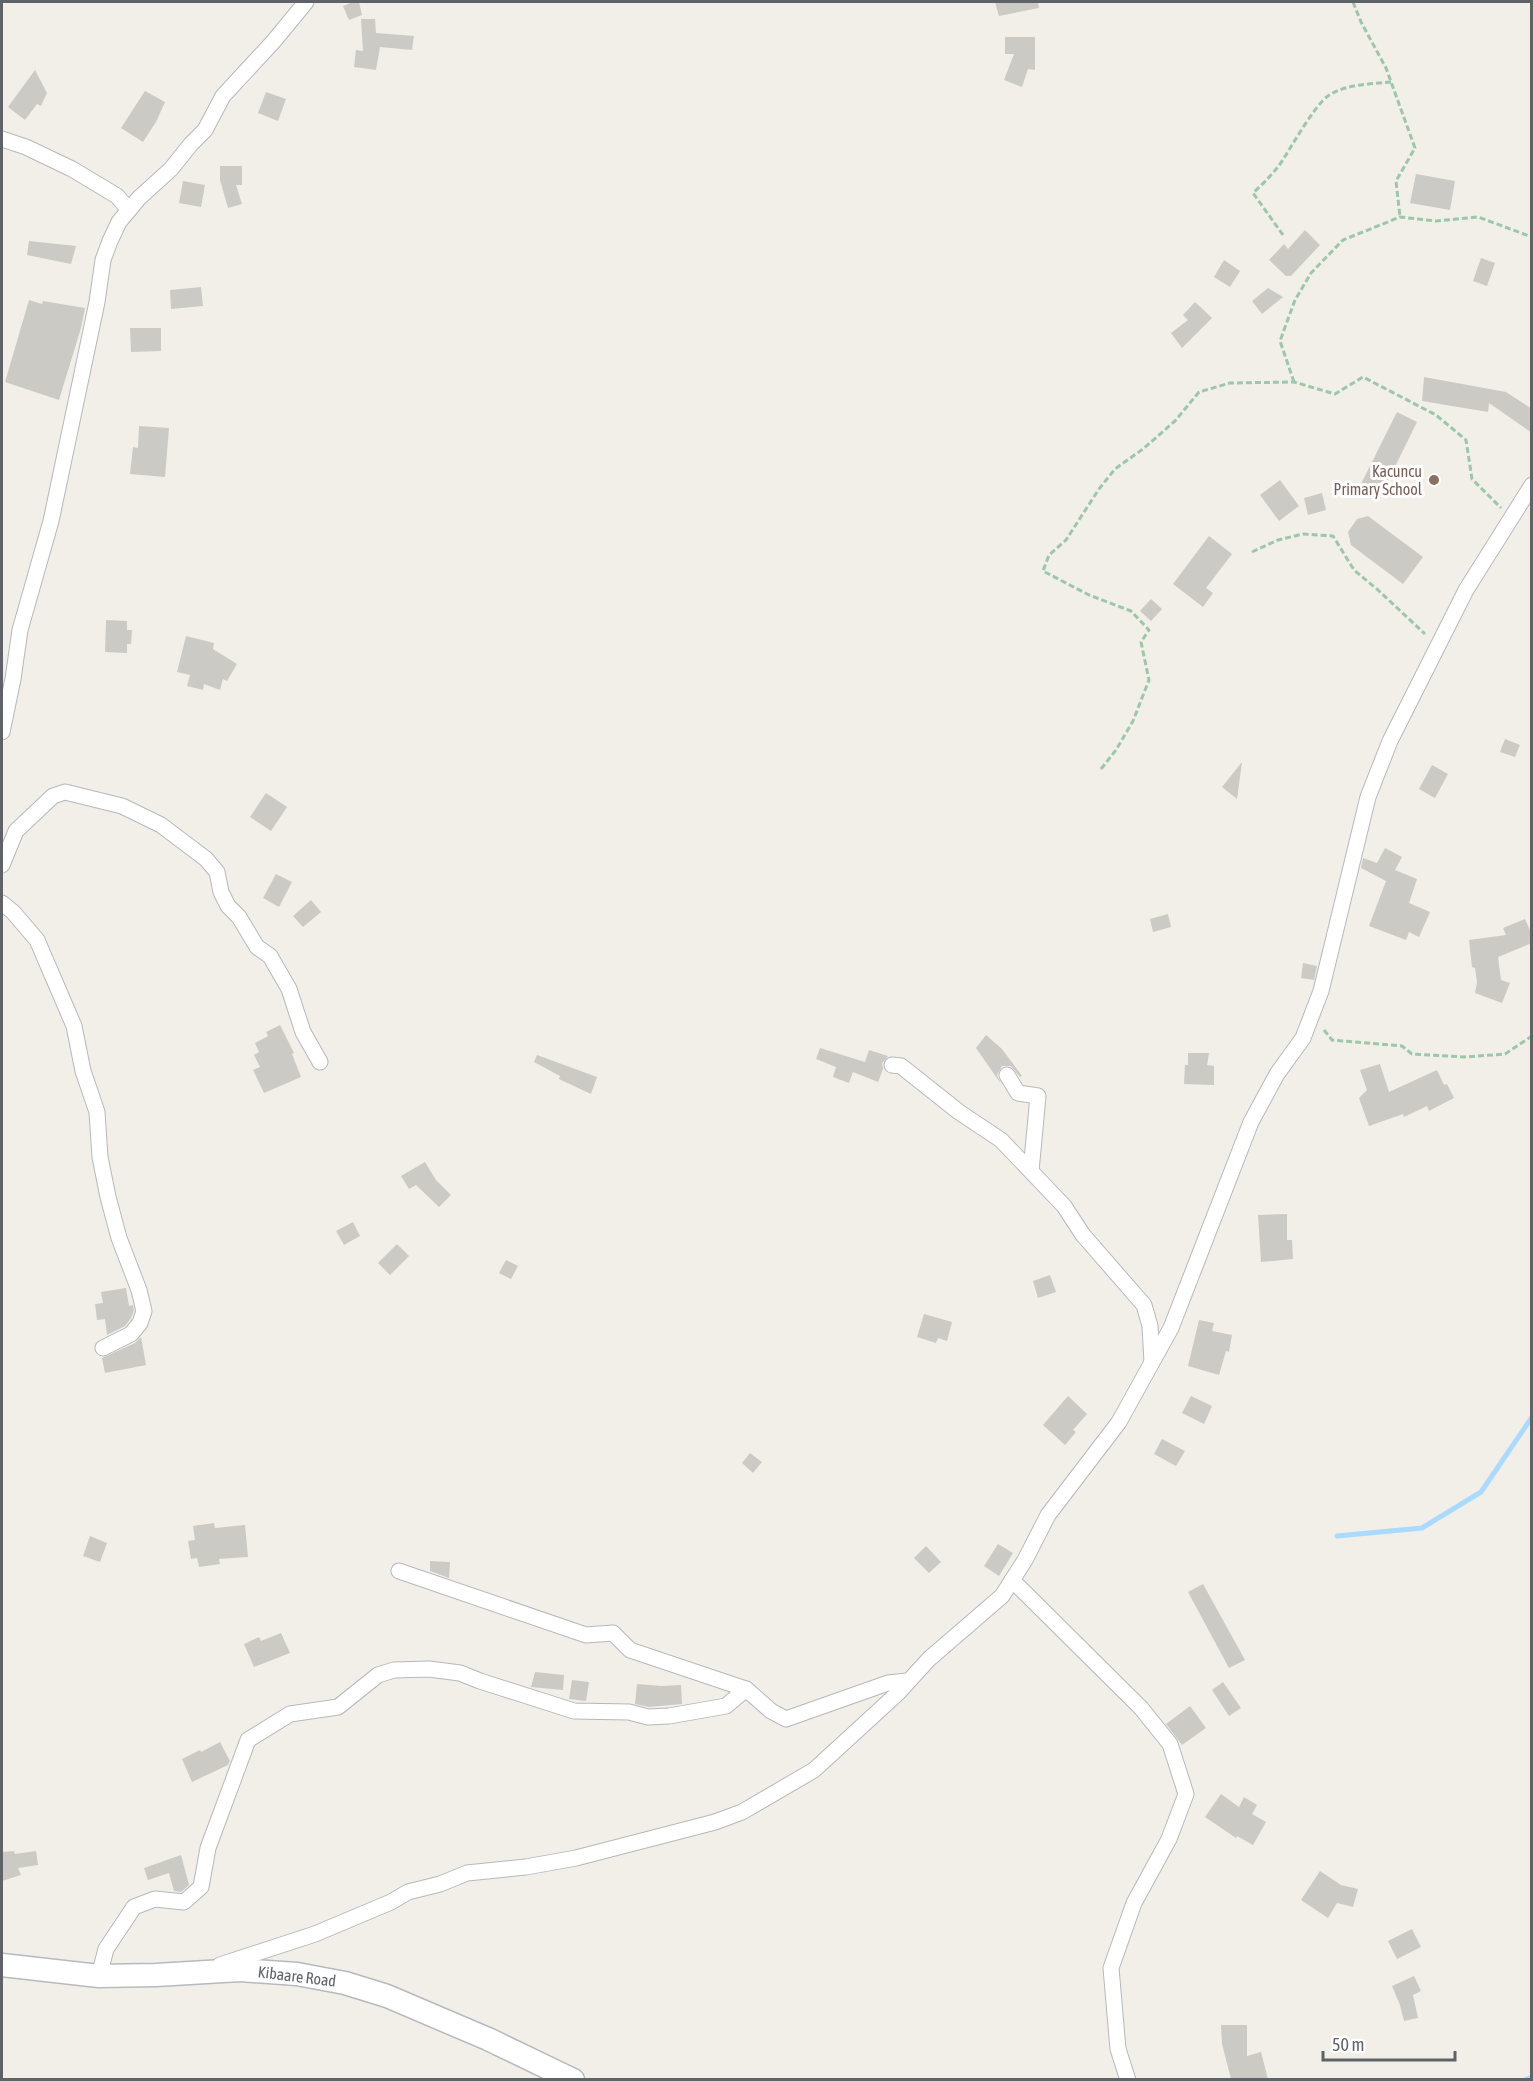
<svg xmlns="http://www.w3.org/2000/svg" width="1533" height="2081" font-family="'Asap Condensed',sans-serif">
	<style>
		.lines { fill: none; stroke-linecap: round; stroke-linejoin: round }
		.stream { stroke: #aadaff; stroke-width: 5 }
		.building { fill: #cccac5 }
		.street-casing { stroke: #b5b8bc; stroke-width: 17 }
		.secondary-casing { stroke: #b6babf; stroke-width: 25 }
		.path { stroke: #9cc7a9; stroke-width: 3; stroke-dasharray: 6 3; stroke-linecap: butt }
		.street { stroke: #fff; stroke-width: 15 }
		.secondary { stroke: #fff; stroke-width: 22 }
		.education-dot { fill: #8d6e63; stroke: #fff; stroke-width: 2 }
		.labels { text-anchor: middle; stroke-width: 6; stroke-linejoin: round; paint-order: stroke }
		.education-label { font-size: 16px; fill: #785e54; stroke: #fff; text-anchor: end }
		.street-label { font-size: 16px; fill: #5f6368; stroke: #fff }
	</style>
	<rect width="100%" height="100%" fill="#f1efe8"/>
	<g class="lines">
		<g class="stream">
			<polyline points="1337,1536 1422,1528 1481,1492 1532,1417"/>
			<polyline points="1525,2080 1532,2077"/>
		</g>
	</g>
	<g class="building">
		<polygon points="353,2 359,2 362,15 349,20 343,6"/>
		<polygon points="995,2 1038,2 1039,8 999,16"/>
		<polygon points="361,19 375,19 376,33 414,36 412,50 380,47 376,70 354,67 356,50 363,51"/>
		<polygon points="1005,37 1035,37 1035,70 1028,69 1022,87 1004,80 1014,54 1005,54"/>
		<polygon points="35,70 47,93 41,106 37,104 25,120 8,107"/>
		<polygon points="145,91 165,102 156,122 143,142 121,128"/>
		<polygon points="266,92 286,99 278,121 258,113"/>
		<polygon points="220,166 242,166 242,185 236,185 242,204 228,208 220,180"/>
		<polygon points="1416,174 1455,181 1450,210 1410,203"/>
		<polygon points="183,181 205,185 201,207 179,203"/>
		<polygon points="1305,230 1320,245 1291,276 1286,276 1269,260 1284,244 1288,249"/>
		<polygon points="29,241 76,246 71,264 27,255"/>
		<polygon points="1481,258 1495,263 1487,286 1473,281"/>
		<polygon points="1224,260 1240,271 1230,287 1214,277"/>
		<polygon points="201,287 203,306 171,309 170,290"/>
		<polygon points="1268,288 1283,297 1262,314 1252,301"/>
		<polygon points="29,300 42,304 43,301 85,308 81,328 59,400 5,382"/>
		<polygon points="1195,302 1212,318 1182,348 1171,333 1188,320 1183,315"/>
		<polygon points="130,328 161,328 161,351 131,352"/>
		<polygon points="1424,377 1506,392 1532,409 1532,433 1489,403 1488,412 1422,401"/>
		<polygon points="1397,412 1417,422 1381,495 1370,498 1357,492"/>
		<polygon points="139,426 169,428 165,477 130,474 133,447 138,448"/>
		<polygon points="1280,480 1299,506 1279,521 1260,495"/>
		<polygon points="1322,493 1326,510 1308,515 1304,498"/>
		<polygon points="1368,516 1423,557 1403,584 1351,545 1348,532 1357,519"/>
		<polygon points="1209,536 1232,554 1206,588 1213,593 1203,607 1173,584"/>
		<polygon points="1151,599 1162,609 1151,621 1140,611"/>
		<polygon points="106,620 127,621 127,630 132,630 131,644 127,644 127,653 105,652"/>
		<polygon points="186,636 214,643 213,649 237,664 227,681 223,679 220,690 204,684 203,690 187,686 190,675 177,672"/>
		<polygon points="1505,739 1520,745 1515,757 1500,752"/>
		<polygon points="1242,762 1237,799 1222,787"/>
		<polygon points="1432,765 1448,774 1435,798 1419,789"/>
		<polygon points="266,793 287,807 271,831 250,817"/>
		<polygon points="1385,848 1402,857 1395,870 1417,879 1409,903 1430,912 1419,937 1409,932 1406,940 1369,926 1386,881 1361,868 1363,858 1377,863"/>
		<polygon points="276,874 292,882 279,907 263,898"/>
		<polygon points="311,900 321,912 303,927 293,916"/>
		<polygon points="1168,914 1171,927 1153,932 1150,919"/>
		<polygon points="1525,919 1532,935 1532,943 1498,957 1501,980 1510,983 1502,1003 1475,993 1477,982 1475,968 1472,967 1469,940 1506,935 1503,928"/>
		<polygon points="1303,963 1317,966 1314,980 1301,978"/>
		<polygon points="280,1025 294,1053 292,1054 301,1077 264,1093 253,1070 260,1067 254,1055 259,1052 255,1043 268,1036 266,1032"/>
		<polygon points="986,1035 1002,1049 1022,1076 1020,1077 1011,1066 1002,1066 997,1075 1001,1084 976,1048"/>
		<polygon points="820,1048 865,1062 869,1050 888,1056 882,1063 883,1069 878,1082 853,1072 849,1083 833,1077 836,1067 816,1059"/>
		<polygon points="1188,1053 1209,1053 1207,1065 1214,1066 1214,1085 1184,1084 1185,1065 1188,1065"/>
		<polygon points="537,1055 597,1077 591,1094 559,1079 560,1076 534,1062"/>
		<polygon points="1380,1064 1389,1092 1437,1070 1444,1085 1447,1084 1454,1098 1429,1111 1427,1106 1404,1117 1403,1114 1369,1126 1359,1098 1367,1090 1360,1070"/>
		<polygon points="425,1162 436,1180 451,1195 439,1207 416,1185 409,1189 401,1176"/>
		<polygon points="1287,1214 1287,1240 1292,1240 1293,1259 1261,1262 1258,1215"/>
		<polygon points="353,1222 360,1236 344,1245 336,1231"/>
		<polygon points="397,1244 409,1256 390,1275 378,1263"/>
		<polygon points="506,1260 518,1266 511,1279 499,1273"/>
		<polygon points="1050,1275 1056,1292 1038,1298 1033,1281"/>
		<polygon points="126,1288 129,1306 133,1305 134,1311 131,1318 125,1326 107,1335 105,1319 97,1320 95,1304 103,1303 101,1292"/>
		<polygon points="924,1314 952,1322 947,1341 938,1338 936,1343 917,1337"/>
		<polygon points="1199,1320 1214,1323 1212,1331 1232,1335 1229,1352 1226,1351 1219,1375 1188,1366"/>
		<polygon points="141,1337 146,1365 105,1373 102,1358 135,1343"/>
		<polygon points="1068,1396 1087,1414 1073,1430 1076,1432 1065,1445 1043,1425"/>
		<polygon points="1191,1396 1212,1406 1204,1424 1182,1413"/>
		<polygon points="1162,1439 1185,1451 1176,1466 1154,1454"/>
		<polygon points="750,1453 762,1462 753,1473 742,1463"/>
		<polygon points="214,1523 215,1528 245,1525 248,1557 219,1559 220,1564 199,1567 197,1558 191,1559 188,1541 195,1540 193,1526"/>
		<polygon points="90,1536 107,1543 100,1562 83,1556"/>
		<polygon points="998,1544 1013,1553 999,1576 984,1566"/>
		<polygon points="926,1546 941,1562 929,1573 914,1558"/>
		<polygon points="430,1561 450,1562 449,1578 430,1571"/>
		<polygon points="1203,1584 1245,1660 1229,1668 1188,1592"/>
		<polygon points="281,1633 290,1653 254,1667 244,1644 259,1637 261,1641"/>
		<polygon points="535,1672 564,1675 563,1690 531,1687"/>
		<polygon points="572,1680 589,1682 586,1701 569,1699"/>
		<polygon points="1223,1682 1241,1708 1229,1716 1212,1690"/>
		<polygon points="637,1684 661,1686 681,1685 682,1704 649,1707 635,1704"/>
		<polygon points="1190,1706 1206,1728 1182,1745 1166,1724"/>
		<polygon points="220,1742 230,1761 228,1765 192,1782 182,1759 200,1750 201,1752"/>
		<polygon points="1221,1794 1239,1807 1244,1797 1257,1805 1252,1814 1266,1822 1253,1845 1237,1836 1236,1838 1205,1817"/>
		<polygon points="14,1851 15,1854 36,1851 38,1865 18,1868 21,1875 2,1881 2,1852"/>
		<polygon points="181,1855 189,1885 181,1892 174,1891 169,1873 148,1880 144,1868"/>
		<polygon points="1320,1871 1341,1885 1358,1889 1353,1907 1337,1903 1328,1918 1301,1900"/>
		<polygon points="1412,1929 1421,1947 1397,1959 1388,1941"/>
		<polygon points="1414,1976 1421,1991 1413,1995 1418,2018 1404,2021 1400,2005 1392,1986"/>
		<polygon points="1221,2025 1247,2025 1247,2056 1261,2052 1268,2079 1231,2079 1222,2044"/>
	</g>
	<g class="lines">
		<defs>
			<g id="street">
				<polyline points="2,139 26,147 72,169 117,196 129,210"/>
				<polyline points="2,732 13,679 20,630 51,521 97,302 103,260 110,241 119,222 139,198 171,169 191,144 205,130 223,96 273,42 306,2"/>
				<polyline points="2,865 16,831 53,796 65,792 122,806 161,825 206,859 217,872 221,892 228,906 239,917 257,947 270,956 289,989 303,1032 320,1062"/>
				<polyline points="2,903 13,912 37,940 74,1026 83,1071 97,1112 100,1157 108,1197 119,1238 139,1290 144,1311 140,1323 131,1334 103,1348"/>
				<polyline points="892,1065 901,1066 959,1112 1001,1140 1064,1206 1083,1235 1144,1305 1150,1326 1152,1362"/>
				<polyline points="1007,1075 1018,1093 1038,1096 1031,1171"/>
				<polyline points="399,1571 586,1635 613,1633 630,1650 746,1689"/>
				<polyline points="1012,1580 1141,1708 1170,1744 1186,1794 1169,1839 1134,1903 1111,1968 1118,2049 1128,2080"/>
				<polyline points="220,1965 315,1934 391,1902 408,1892 440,1884 467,1873 526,1867 576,1858 715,1822 742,1812 814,1770 898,1693 929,1659 1002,1596 1025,1560 1048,1515 1119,1422 1171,1328 1251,1122 1277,1074 1303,1038 1321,991 1368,797 1390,741 1466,590 1532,485"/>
				<polyline points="99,1976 106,1949 134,1907 155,1899 184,1902 201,1887 208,1848 248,1740 290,1714 338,1707 378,1675 394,1670 429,1669 460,1673 480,1681 574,1711 629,1712 648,1717 669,1716 726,1706 746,1689 771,1711 786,1719 888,1683 907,1681"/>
			</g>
			<polyline id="secondary" points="2,1965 99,1976 156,1975 240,1970 297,1974 345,1983 387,1996 488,2039 573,2080"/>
		</defs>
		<use href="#street" class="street-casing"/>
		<use href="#secondary" class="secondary-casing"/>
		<g class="path">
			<polyline points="1353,2 1361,22 1386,68 1415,148 1396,181 1400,217"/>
			<path d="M1283,235L1253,193C1265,182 1276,171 1284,158C1293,144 1315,105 1328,96C1345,84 1371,84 1392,82"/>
			<polyline points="1294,382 1280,341 1295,300 1311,273 1343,240 1400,217 1436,221 1478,217 1532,237"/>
			<polyline points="1252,552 1278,540 1303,534 1333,536 1354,570 1378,590 1425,634"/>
			<polyline points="1101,769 1116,750 1133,721 1149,680 1141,642 1149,630 1131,611 1089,595 1043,571 1049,555 1066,540 1099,489 1115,469 1143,449 1175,421 1199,392 1230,383 1294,382 1335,394 1363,377 1436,415 1466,440 1472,479 1501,508"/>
			<polyline points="1324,1030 1332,1040 1402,1046 1412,1054 1464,1057 1505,1054 1532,1036"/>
		</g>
		<use href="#street" class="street"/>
		<use href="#secondary" class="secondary"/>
	</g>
	<circle class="education-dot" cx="1434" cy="480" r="6"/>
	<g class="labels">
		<g class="education-label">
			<text x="1422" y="477">Kacuncu<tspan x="1422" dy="18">Primary School</tspan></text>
		</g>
		<g class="street-label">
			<text transform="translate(297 1976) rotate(7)" y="6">Kibaare Road</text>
		</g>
	</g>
	<rect width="1533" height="2081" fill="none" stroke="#5f6368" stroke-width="6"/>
	<path d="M1323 2051v9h132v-9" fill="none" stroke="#5f6368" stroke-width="3"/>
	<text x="1332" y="2051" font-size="18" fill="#5f6368" stroke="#ffffff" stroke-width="4.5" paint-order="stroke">50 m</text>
</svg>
